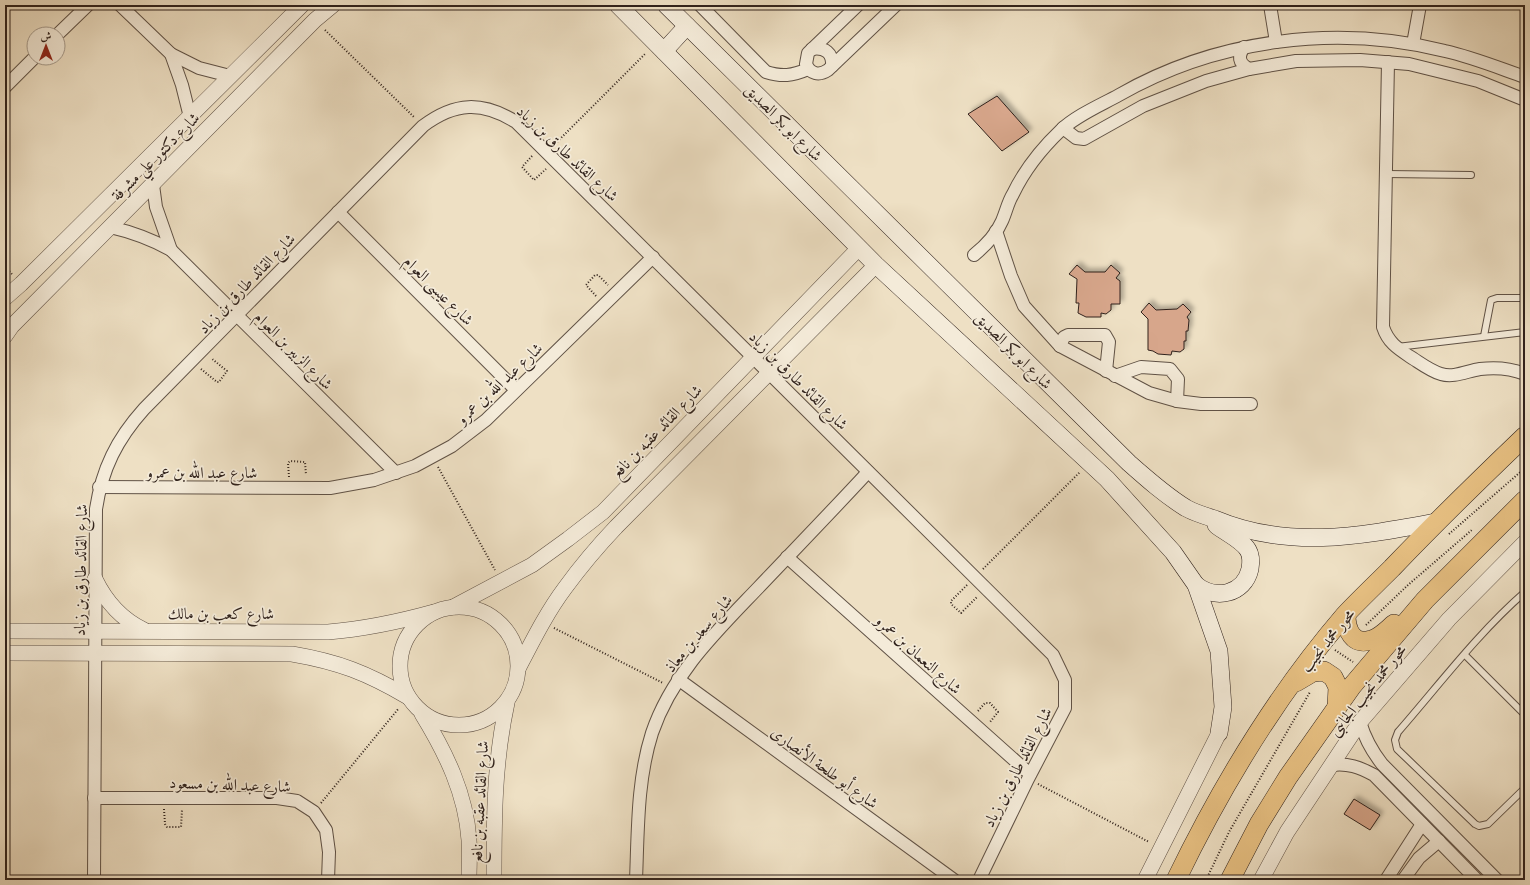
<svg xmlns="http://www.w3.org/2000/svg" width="1530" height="885" font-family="'Sorts Mill Goudy',Amiri,serif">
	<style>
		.building { fill: #d7a68b; stroke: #30221c; filter: url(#shadow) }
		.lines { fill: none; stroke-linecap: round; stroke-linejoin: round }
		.service-casing { stroke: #605246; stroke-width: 8 }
		.minor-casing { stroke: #605246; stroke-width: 14 }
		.tertiary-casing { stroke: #605246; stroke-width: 16 }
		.secondary-casing { stroke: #30221c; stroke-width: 18 }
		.primary-casing { stroke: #30221c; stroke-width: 20 }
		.path { stroke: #30221c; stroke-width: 2; stroke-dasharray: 1 2; stroke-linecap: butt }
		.service { stroke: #f4ebd9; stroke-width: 6 }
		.minor { stroke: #f4ebd9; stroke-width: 12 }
		.tertiary { stroke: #f4ebd9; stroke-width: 15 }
		.secondary { stroke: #f4ebd9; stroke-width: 17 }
		.primary { stroke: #e7c082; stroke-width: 19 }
		.labels { text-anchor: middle; stroke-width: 3.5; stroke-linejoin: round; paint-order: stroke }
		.street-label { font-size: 16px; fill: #30221c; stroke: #f4ebd9 }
	</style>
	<defs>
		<filter id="shadow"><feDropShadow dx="3.5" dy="-3.5" stdDeviation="2" flood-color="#0004"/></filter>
	</defs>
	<rect width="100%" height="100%" fill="#eee0c4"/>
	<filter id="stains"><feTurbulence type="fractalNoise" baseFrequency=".005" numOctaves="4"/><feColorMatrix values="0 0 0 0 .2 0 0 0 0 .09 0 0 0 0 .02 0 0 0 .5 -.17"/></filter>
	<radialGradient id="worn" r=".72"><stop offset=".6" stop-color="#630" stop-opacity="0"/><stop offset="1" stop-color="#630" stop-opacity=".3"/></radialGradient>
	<g class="building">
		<polygon points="997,96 1029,132 1002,151 968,114"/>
		<polygon points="1077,265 1085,272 1105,272 1111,265 1120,273 1116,278 1120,281 1120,304 1111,304 1111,310 1106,314 1101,313 1101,317 1086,317 1078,313 1079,303 1076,303 1077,279 1069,274"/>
		<polygon points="1149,303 1156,310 1177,309 1183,304 1191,312 1187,317 1189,320 1188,331 1186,331 1186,341 1184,341 1184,349 1180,352 1172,351 1171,355 1158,354 1153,351 1148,350 1148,319 1141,312"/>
		<polygon points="1354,799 1380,815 1370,830 1344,814"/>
	</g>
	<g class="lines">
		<defs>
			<g id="service">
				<polyline points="1386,174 1471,175"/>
				<polyline points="1484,336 1491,300 1497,298 1525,298"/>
				<polyline points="1397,347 1525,332"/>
				<path d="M1525,592C1478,633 1439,685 1398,732L1395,740L1397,749L1475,824L1479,826L1488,824L1525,788"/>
				<polyline points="1465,655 1525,715"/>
			</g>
			<g id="minor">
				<polyline points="120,5 171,54 199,68 230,76"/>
				<path d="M700,5L766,72C782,77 792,76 808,69"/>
				<path d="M858,5L808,53L806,64C810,74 819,76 828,70L896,5"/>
				<polyline points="1270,5 1276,42"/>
				<polyline points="58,34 88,5"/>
				<polyline points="1413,44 1420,5"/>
				<path d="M1244,47C1238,56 1238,63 1249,69"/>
				<path d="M812,49C825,47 833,53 832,66"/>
				<polyline points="171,54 182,85 190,117"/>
				<path d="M1388,62L1383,327C1388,342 1397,348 1409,356C1419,362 1430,371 1441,374C1454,378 1467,371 1480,369C1496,367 1510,368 1525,374"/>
				<polyline points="5,87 34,58"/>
				<polyline points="1063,128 1076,138 1084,139 1143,106 1206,81 1249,69 1296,61 1360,60 1409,64 1478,81 1525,100"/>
				<polyline points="153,185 156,207 171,250"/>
				<polyline points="338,212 516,390"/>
				<path d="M110,227C132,232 151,239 171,250L396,473"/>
				<polyline points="996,231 1011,276 1024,306 1060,346 1149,393 1177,401 1201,404 1251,404"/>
				<path d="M974,255C985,246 996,235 1002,221C1006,212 1008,202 1013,194C1025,169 1041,149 1061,130C1077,115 1101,105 1119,95C1217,39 1336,24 1445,51C1472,57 1499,68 1525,77"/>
				<polyline points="1060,346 1064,337 1068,335 1105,335 1109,342 1106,371"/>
				<polyline points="1115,376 1141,367 1170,369 1178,379 1177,401"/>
				<polyline points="99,487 330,488 374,480 415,466 452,446 486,420 653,257"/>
				<polyline points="787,557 1030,774"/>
				<polyline points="678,679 954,880"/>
				<path d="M1360,722C1365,739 1371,750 1382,764L1497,880"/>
				<path d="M1332,765C1348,763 1359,767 1374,775L1477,880"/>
				<polyline points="94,798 277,798 297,801 314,812 326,830 329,852 328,880"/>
				<path d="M94,880L96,509C102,469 117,439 144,409L423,126C455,102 482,101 516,122L1053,655L1065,680V708L1028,779L979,880"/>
				<path d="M636,880C638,831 637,780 652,733C672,674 716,632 758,588C795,549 832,511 868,472"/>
				<polyline points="1386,880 1422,824"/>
				<polyline points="1403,880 1419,858 1439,841"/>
			</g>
			<g id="tertiary">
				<polyline points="5,298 21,284 302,5"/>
				<polyline points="5,336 12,326 315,20 333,5"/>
				<path d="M95,579C106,602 121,619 144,630"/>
				<circle cx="459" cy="666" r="59"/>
				<polyline points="453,607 532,565 568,539 603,512 859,248"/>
				<path d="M5,631L328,632C364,629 398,622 434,612"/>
				<path d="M5,653L292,654C339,662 367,673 408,697"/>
				<path d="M519,667C533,640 547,612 565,588C581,566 598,546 616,527L876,265"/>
				<path d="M422,714C446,753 466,794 469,840C470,853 469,867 469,880"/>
				<path d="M494,880C494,819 494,763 507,703"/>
				<polyline points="1145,880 1219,733"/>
				<polyline points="1261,880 1287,832 1360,722 1449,619 1525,542"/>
			</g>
			<g id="secondary">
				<polyline points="618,5 876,265 1107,479 1173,552 1196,585 1219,651 1223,707 1219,733"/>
				<path d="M666,5L1129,463C1147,479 1165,495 1186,508C1195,513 1205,516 1215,519C1289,550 1360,536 1436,522"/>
				<polyline points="664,51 687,26"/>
				<path d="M1196,585C1215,600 1244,595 1250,569C1251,563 1251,555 1248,550C1242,540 1226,533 1216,525"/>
			</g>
			<g id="primary">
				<path d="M1346,615C1346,630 1353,646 1371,640C1380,638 1388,629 1394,624"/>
				<polyline points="1296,682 1313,672 1324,671 1333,677 1338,687 1337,707"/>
				<path d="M1176,880C1221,787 1278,693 1345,615C1360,599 1376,584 1392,568C1435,523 1480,479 1525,436"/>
				<polyline points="1230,880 1259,824 1288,777 1352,686 1425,600 1525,500"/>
			</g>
		</defs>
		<use href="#service" class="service-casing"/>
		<use href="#minor" class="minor-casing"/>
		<use href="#tertiary" class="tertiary-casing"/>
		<use href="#secondary" class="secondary-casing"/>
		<use href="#primary" class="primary-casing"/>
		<g class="path">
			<polyline points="325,30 415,118"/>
			<polyline points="555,144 646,53"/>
			<polyline points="532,156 522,167 534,180 546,169"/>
			<polyline points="5,267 12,274"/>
			<polyline points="596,296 586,285 595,275 598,275 608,285"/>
			<polyline points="201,369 217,382 219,382 227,371 211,358"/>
			<polyline points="438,467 495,570"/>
			<polyline points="289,477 288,463 290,461 305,462 306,475"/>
			<polyline points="1449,534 1525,468"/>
			<polyline points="983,569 1080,472"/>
			<polyline points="967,585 951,601 951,604 961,613 977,597"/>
			<polyline points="1366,625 1408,585 1473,529"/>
			<polyline points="554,628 663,683"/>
			<polyline points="1335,650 1353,662"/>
			<polyline points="978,711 985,703 990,703 998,712 990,722"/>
			<polyline points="1038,784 1149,842"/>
			<polyline points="321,803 399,708"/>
			<polyline points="164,809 165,824 167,827 181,827 182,810"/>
			<polyline points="1206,880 1229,832 1310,692"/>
		</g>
		<use href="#service" class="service"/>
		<use href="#minor" class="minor"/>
		<use href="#tertiary" class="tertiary"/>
		<use href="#secondary" class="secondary"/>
		<use href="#primary" class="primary"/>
	</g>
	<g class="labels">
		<g class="street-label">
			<text transform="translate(784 122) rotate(45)" y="6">شارع ابو بكر الصديق</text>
			<text transform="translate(568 153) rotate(43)" y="6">شارع القائد طارق بن زياد</text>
			<text transform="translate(155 156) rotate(-45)" y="6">شارع دكتور علي مشرفة</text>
			<text transform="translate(246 283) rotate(-46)" y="6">شارع القائد طارق بن زياد</text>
			<text transform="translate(439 290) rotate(45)" y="6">شارع عيسى العوام</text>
			<text transform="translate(294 350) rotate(45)" y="6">شارع الزبير بن العوام</text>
			<text transform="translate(1014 350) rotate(45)" y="6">شارع ابو بكر الصديق</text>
			<text transform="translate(799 380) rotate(45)" y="6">شارع القائد طارق بن زياد</text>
			<text transform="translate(499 383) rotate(-43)" y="6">شارع عبد الله بن عمرو</text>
			<text transform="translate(656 431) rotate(-46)" y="6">شارع القائد عقبه بن نافع</text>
			<text x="202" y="478">شارع عبد الله بن عمرو</text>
			<text transform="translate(80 570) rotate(-89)" y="6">شارع القائد طارق بن زياد</text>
			<text x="221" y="619">شارع كعب بن مالك</text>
			<text transform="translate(698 633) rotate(-50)" y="6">شارع سعد بن معاذ</text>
			<text transform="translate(1327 640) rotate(-51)" y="6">محور محمد نجيب</text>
			<text transform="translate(919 654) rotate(42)" y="6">شارع النعمان بن عمرو</text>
			<text transform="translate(1367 690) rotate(-51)" y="6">محور محمد نجيب الجانبى</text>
			<text transform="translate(825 767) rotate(36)" y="6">شارع أبو طلحة الأنصارى</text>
			<text transform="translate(1017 767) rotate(-63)" y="6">شارع القائد طارق بن زياد</text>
			<text transform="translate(230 784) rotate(2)" y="6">شارع عبد الله بن مسعود</text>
			<text transform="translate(479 802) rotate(-87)" y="6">شارع القائد عقبه بن نافع</text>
		</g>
	</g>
	<rect width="1530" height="885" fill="none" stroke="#eee0c4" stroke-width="20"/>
	<rect x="6" y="6" width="1518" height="873" fill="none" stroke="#30221c" stroke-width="2"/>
	<rect x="10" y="10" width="1510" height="865" fill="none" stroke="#30221c"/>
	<g transform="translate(46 46)"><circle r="19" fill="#f4ebd9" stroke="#a69b8d"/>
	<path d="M0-3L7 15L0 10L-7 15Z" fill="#8f2418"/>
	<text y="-6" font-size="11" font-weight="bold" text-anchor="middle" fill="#30221c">ش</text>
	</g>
	<rect width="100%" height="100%" filter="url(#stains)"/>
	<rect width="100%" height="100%" fill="url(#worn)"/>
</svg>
